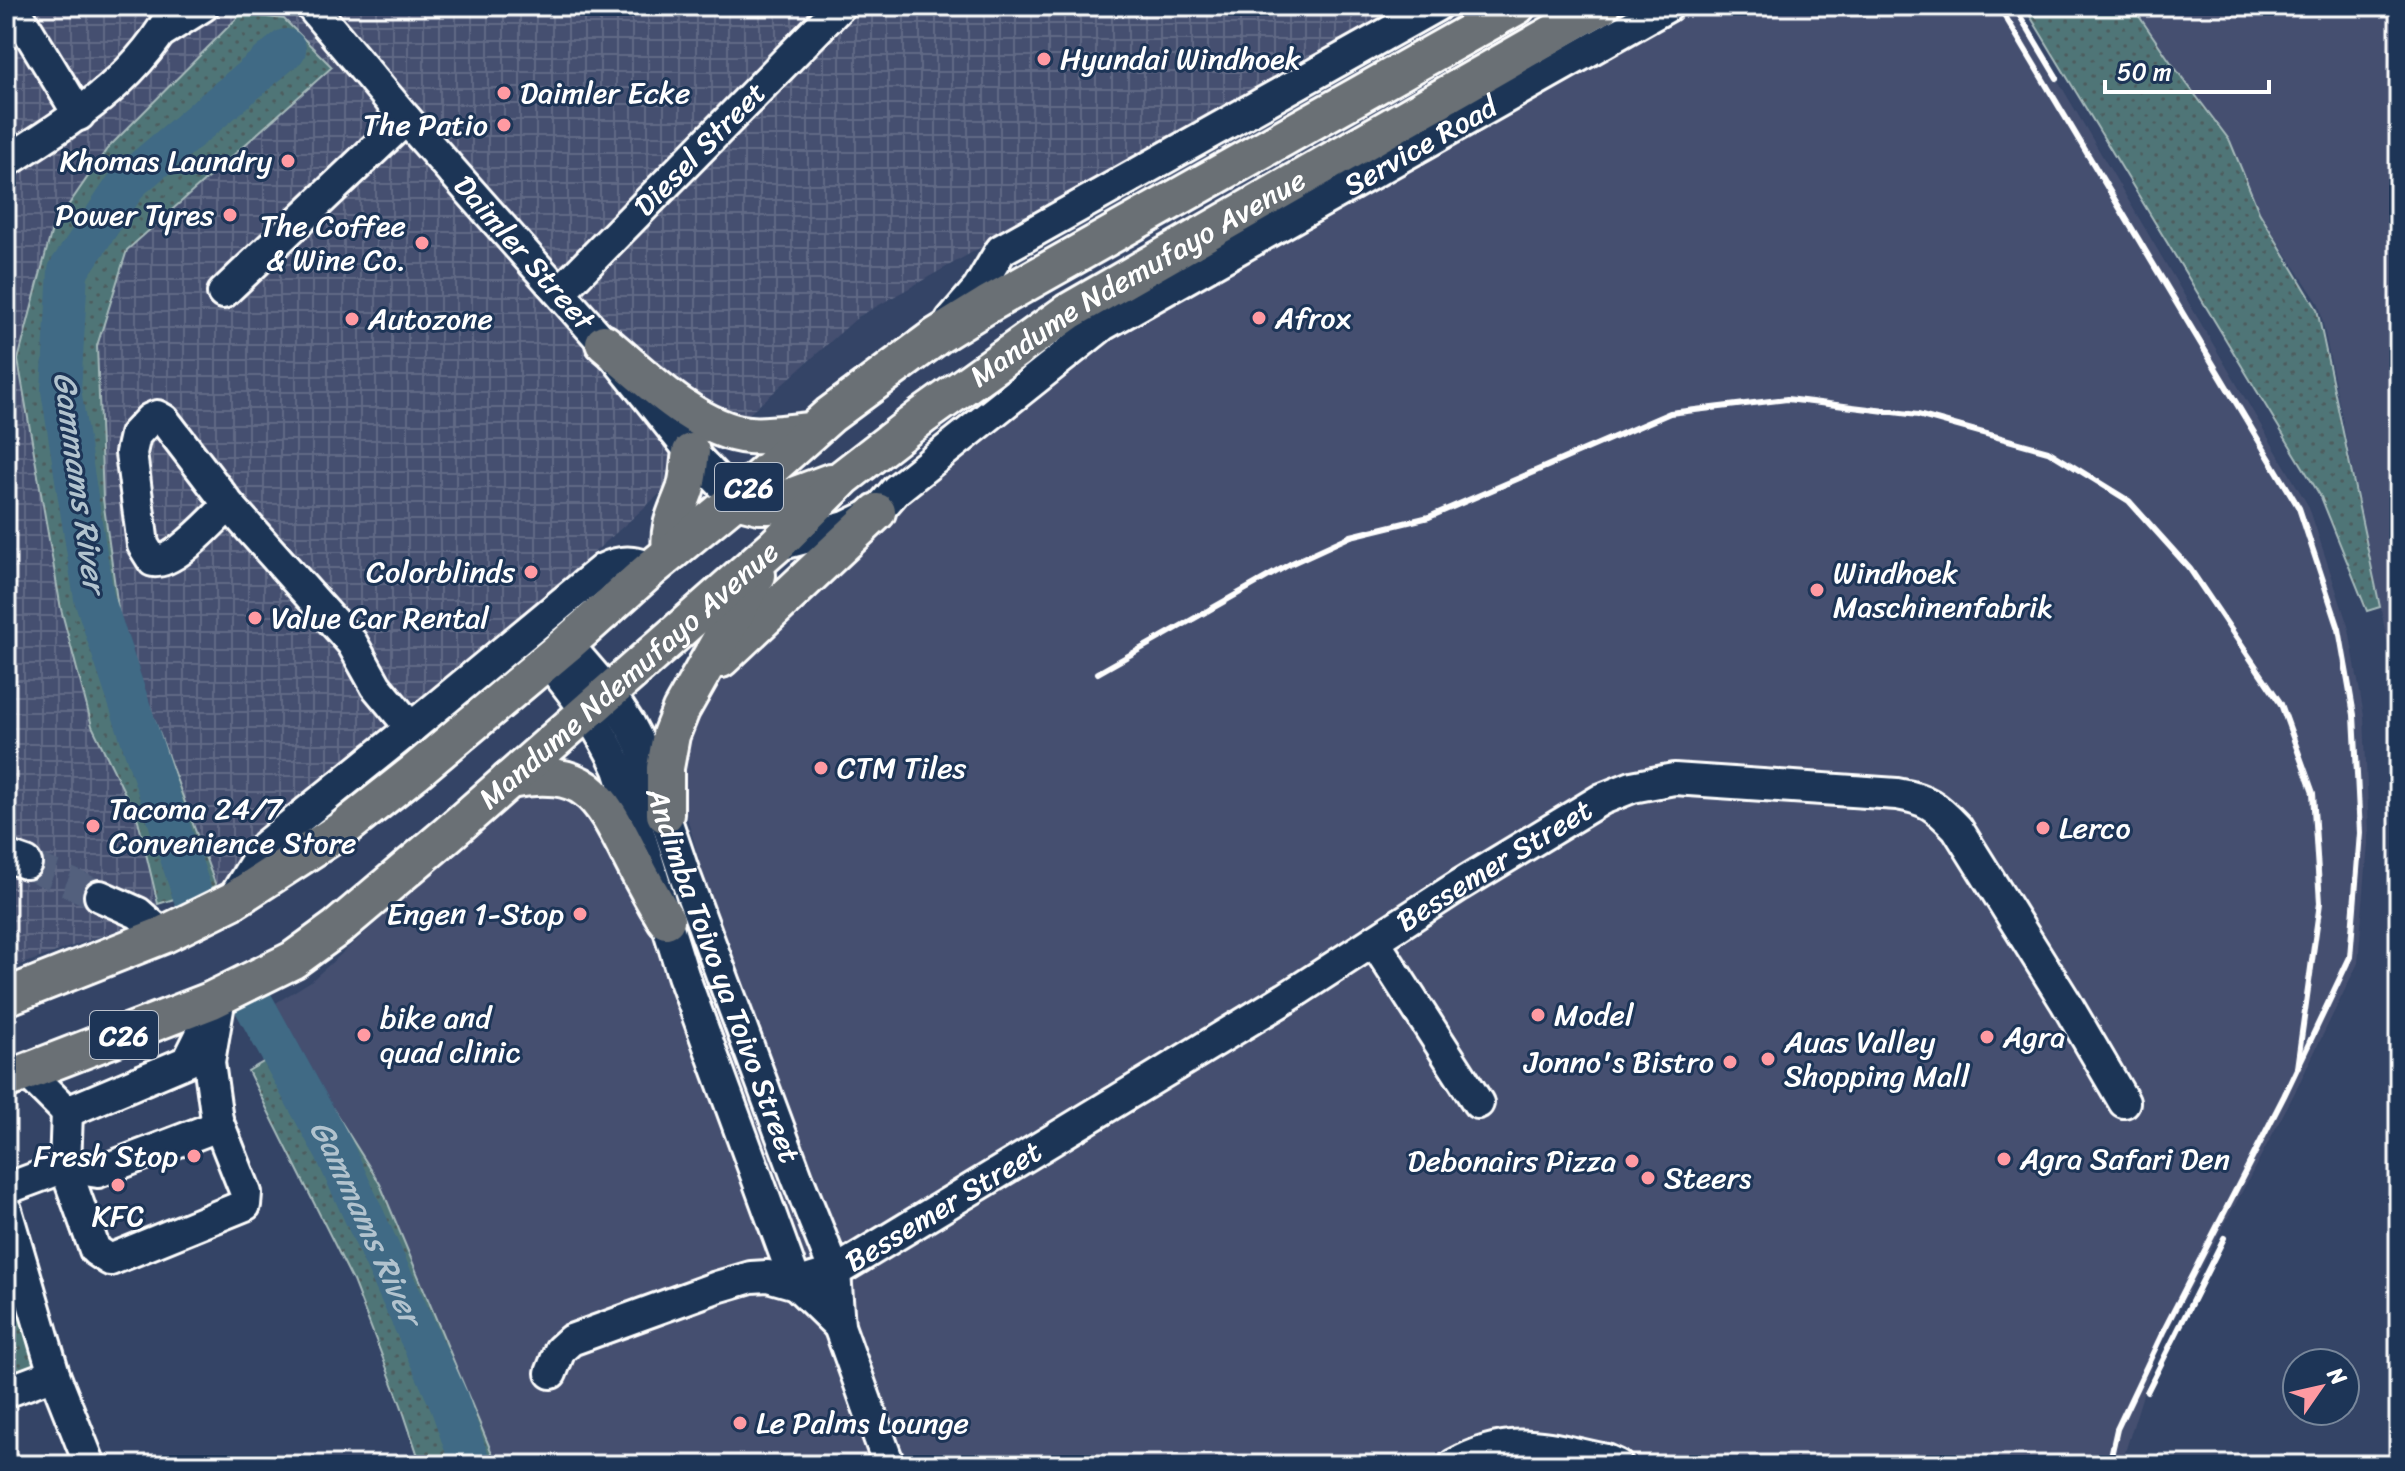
<svg xmlns="http://www.w3.org/2000/svg" width="2405" height="1471" font-family="Sriracha,sans-serif">
	<style>
		.built { fill: #444f70 }
		.industrial { fill: url(#industrial-grid) }
		.grass { fill: url(#grass-dots); stroke: #a7babb; stroke-width: 2 }
		.lines { fill: none; stroke-linecap: round; stroke-linejoin: round }
		.river { stroke: #3f6a85; stroke-width: 40 }
		.minor-tunnel { stroke: #52607d; stroke-width: 30; stroke-dasharray: 30 15; stroke-linecap: butt }
		.minor-casing { stroke: #fff; stroke-width: 36 }
		.major-casing { stroke: #fff; stroke-width: 42 }
		.minor { stroke: #1d3557; stroke-width: 30 }
		.major { stroke: #6a7074; stroke-width: 36 }
		.rail { stroke: #fff; stroke-width: 6 }
		.poi-dot { fill: #ff9aa2; stroke: #1d3557; stroke-width: 3 }
		.labels { text-anchor: middle; stroke-width: 6; stroke-linejoin: round; paint-order: stroke }
		.shield { fill: #1d3557; stroke: #bbc2cd; stroke-width: 2 }
		.shield-label { font-size: 28px; font-weight: bold; fill: #fff }
		.poi-label { font-size: 30px; fill: #fff; stroke: #1d3557; text-anchor: start }
		.street-label { font-size: 30px; fill: #fff; stroke: #1d3557 }
		.water-label { font-size: 32px; font-style: italic; fill: #b2c3ce; stroke: #1d3557 }
	</style>
	<defs>
		<pattern id="industrial-grid" width="8" height="8" patternUnits="userSpaceOnUse" patternTransform="scale(2)"><rect width="8" height="8" fill="#444f70"/><path d="M0 4h8M4 0v8" fill="none" stroke="#606985"/></pattern>
		<pattern id="grass-dots" width="8" height="8" patternUnits="userSpaceOnUse" patternTransform="scale(2)"><rect width="8" height="8" fill="#4f7577"/><path d="M2 2h.1M6 6h.1" fill="none" stroke="#4d5c5d" stroke-width="1.8" stroke-linecap="round"/></pattern>
	</defs>
	<rect width="100%" height="100%" fill="#344466"/>
	<filter id="ink" filterUnits="userSpaceOnUse"><feTurbulence type="fractalNoise" baseFrequency=".0125" numOctaves="2"/><feDisplacementMap in="SourceGraphic" scale="16" xChannelSelector="R" yChannelSelector="G"/><feConvolveMatrix kernelMatrix="1 2 1 2 8 2 1 2 1" color-interpolation-filters="sRGB"/></filter>
	<g filter="url(#ink)">
		<g class="built">
			<polygon points="1701,6 2014,6 2309,507 2349,629 2364,716 2369,832 2358,963 2294,1094 2156,1353 2121,1465 497,1465 380,1184 271,1006 311,981 532,784 575,794 602,827 637,902 704,877 674,772 697,695 929,479 987,428 1134,324 1589,66"/>
			<polygon points="2132,6 2399,6 2399,699 2319,304 2259,212 2230,141 2172,64"/>
		</g>
		<polygon class="industrial" points="6,6 1407,6 858,317 237,871 216,886 121,630 103,499 97,346 127,250 331,67 107,149 52,229 18,360 61,609 92,726 138,820 159,915 6,970"/>
		<g class="grass">
			<polygon points="2024,6 2132,6 2172,64 2230,141 2259,212 2317,309 2380,607 2367,611 2321,497"/>
			<polygon points="241,14 284,19 332,67 127,250 97,346 103,499 121,630 216,886 158,904 138,820 92,726 61,609 18,360 52,229 107,149"/>
			<polygon points="293,1045 380,1184 497,1465 421,1465 401,1405 353,1281 248,1071"/>
			<polygon points="6,1210 54,1374 6,1392"/>
		</g>
		<g class="lines">
			<g class="river">
				<polyline points="193,896 94,598 61,390 68,271 129,181 286,49"/>
				<path id="s1" d="M245,988L334,1150L448,1399L471,1465"/>
			</g>
			<polyline class="minor-tunnel" points="26,863 100,896"/>
			<defs>
				<g id="minor">
					<polyline points="13,6 79,115"/>
					<path id="s2" d="M311,6L406,119L604,343L691,452L736,499"/>
					<polyline points="163,31 203,6"/>
					<path d="M6,162C75,117 137,81 176,6"/>
					<path id="s3" d="M560,292L840,6"/>
					<polyline points="223,293 406,119"/>
					<polyline points="951,320 978,289 1001,250 1436,6"/>
					<path d="M229,505C212,520 175,564 153,561L143,545L131,453L135,435L150,419L157,416L164,420L229,505L352,643L376,686L411,728"/>
					<path id="s4" d="M775,546L846,527L877,512L896,490L1103,325L1668,6"/>
					<path id="s5" d="M567,644L610,694L630,725L641,746L685,876L798,1180L835,1272L839,1326L889,1465"/>
					<path d="M547,660C576,696 600,727 619,769L683,975L796,1284L839,1326"/>
					<polyline points="6,856 26,863"/>
					<polyline points="100,896 138,913 163,935"/>
					<path d="M233,899L266,845L411,728L603,569C622,560 633,561 652,568"/>
					<polyline points="1374,941 1478,1103"/>
					<polyline points="28,1073 67,1112 188,1061 205,1027"/>
					<polyline points="67,1112 65,1167 95,1250 110,1260 245,1205 246,1193 217,1120"/>
					<polyline points="6,1189 65,1167 98,1172 210,1129 217,1120 209,1062 220,997"/>
					<polyline points="6,1210 54,1374 90,1465"/>
					<path id="s6" d="M551,1373L560,1350L571,1340L717,1287L751,1277L768,1276L796,1284L835,1272L1286,998L1460,885L1602,799L1632,787L1674,779L1897,794C1927,799 1936,806 1957,828L2065,1001L2124,1102"/>
					<polyline points="6,1392 54,1374"/>
					<path d="M1454,1465C1512,1432 1546,1448 1606,1460L1617,1465"/>
				</g>
				<g id="major">
					<path d="M604,343C643,375 697,431 749,435C769,437 791,432 811,431"/>
					<polyline points="736,499 759,505 769,505 831,482"/>
					<path d="M671,552C668,525 676,515 685,490C689,478 689,464 691,452"/>
					<polyline points="721,659 877,512"/>
					<path d="M509,780C585,767 599,793 630,855C641,877 653,899 666,920"/>
					<polyline points="665,814 665,768 671,735 681,710 757,575"/>
					<polyline points="6,997 163,935 232,901 343,829 415,772 567,644 652,568 736,499 830,415 937,336 987,305 1517,6"/>
					<path id="s7" d="M6,1080L210,1001L293,960L337,928L448,834L775,546L844,477L924,415L1068,312L1601,6"/>
				</g>
			</defs>
			<use href="#minor" class="minor-casing"/>
			<use href="#major" class="major-casing"/>
			<use href="#minor" class="minor"/>
			<use href="#major" class="major"/>
			<g class="rail">
				<polyline points="1999,6 2299,508 2339,629 2354,715 2360,833 2350,957 2284,1096 2163,1332 2117,1429 2109,1465"/>
				<polyline points="2014,6 2057,78"/>
				<polyline points="1098,673 1290,564 1351,536 1429,517 1670,413 1787,399 1918,415 2048,451 2129,501 2190,569 2281,704 2313,793 2320,903 2297,1068"/>
				<polyline points="2147,1392 2224,1238"/>
			</g>
		</g>
	</g>
	<g class="poi-dot">
		<circle cx="1044" cy="59" r="8"/>
		<circle cx="504" cy="93" r="8"/>
		<circle cx="504" cy="125" r="8"/>
		<circle cx="288" cy="161" r="8"/>
		<circle cx="230" cy="215" r="8"/>
		<circle cx="422" cy="243" r="8"/>
		<circle cx="1259" cy="318" r="8"/>
		<circle cx="352" cy="319" r="8"/>
		<circle cx="531" cy="572" r="8"/>
		<circle cx="1817" cy="590" r="8"/>
		<circle cx="255" cy="618" r="8"/>
		<circle cx="821" cy="768" r="8"/>
		<circle cx="93" cy="826" r="8"/>
		<circle cx="2043" cy="828" r="8"/>
		<circle cx="580" cy="914" r="8"/>
		<circle cx="1538" cy="1015" r="8"/>
		<circle cx="364" cy="1035" r="8"/>
		<circle cx="1987" cy="1037" r="8"/>
		<circle cx="1768" cy="1059" r="8"/>
		<circle cx="1730" cy="1062" r="8"/>
		<circle cx="194" cy="1156" r="8"/>
		<circle cx="2004" cy="1159" r="8"/>
		<circle cx="1632" cy="1161" r="8"/>
		<circle cx="1648" cy="1178" r="8"/>
		<circle cx="118" cy="1185" r="8"/>
		<circle cx="740" cy="1423" r="8"/>
	</g>
	<g class="labels">
		<g class="shield">
			<rect x="715" y="463" width="68" height="48" rx="6"/>
			<rect x="90" y="1011" width="68" height="48" rx="6"/>
		</g>
		<g class="shield-label">
			<text x="749" y="497">C26</text>
			<text x="124" y="1045">C26</text>
		</g>
		<g class="poi-label">
			<text x="1060" y="69">Hyundai Windhoek</text>
			<text x="520" y="103">Daimler Ecke</text>
			<text x="488" y="135" text-anchor="end">The Patio</text>
			<text x="272" y="171" text-anchor="end">Khomas Laundry</text>
			<text x="214" y="225" text-anchor="end">Power Tyres</text>
			<text x="406" y="236" text-anchor="end">The Coffee<tspan x="406" dy="34">&amp; Wine Co.</tspan></text>
			<text x="1275" y="328">Afrox</text>
			<text x="368" y="329">Autozone</text>
			<text x="515" y="582" text-anchor="end">Colorblinds</text>
			<text x="1833" y="583">Windhoek<tspan x="1833" dy="34">Maschinenfabrik</tspan></text>
			<text x="271" y="628">Value Car Rental</text>
			<text x="837" y="778">CTM Tiles</text>
			<text x="109" y="819">Tacoma 24/7<tspan x="109" dy="34">Convenience Store</tspan></text>
			<text x="2059" y="838">Lerco</text>
			<text x="564" y="924" text-anchor="end">Engen 1-Stop</text>
			<text x="1554" y="1025">Model</text>
			<text x="380" y="1028">bike and<tspan x="380" dy="34">quad clinic</tspan></text>
			<text x="2003" y="1047">Agra</text>
			<text x="1784" y="1052">Auas Valley<tspan x="1784" dy="34">Shopping Mall</tspan></text>
			<text x="1714" y="1072" text-anchor="end">Jonno's Bistro</text>
			<text x="178" y="1166" text-anchor="end">Fresh Stop</text>
			<text x="2020" y="1169">Agra Safari Den</text>
			<text x="1616" y="1171" text-anchor="end">Debonairs Pizza</text>
			<text x="1664" y="1188">Steers</text>
			<text x="118" y="1226" text-anchor="middle">KFC</text>
			<text x="756" y="1433">Le Palms Lounge</text>
		</g>
		<g class="street-label">
			<text dy="10" stroke="none"><textPath href="#s4" startOffset="766">Service Road</textPath></text>
			<text dy="10" stroke="none"><textPath href="#s3" startOffset="200">Diesel Street</textPath></text>
			<text dy="10" stroke="none"><textPath href="#s2" startOffset="326">Daimler Street</textPath></text>
			<text dy="10" stroke="none"><textPath href="#s7" startOffset="1400">Mandume Ndemufayo Avenue</textPath></text>
			<text dy="10" stroke="none"><textPath href="#s7" startOffset="752">Mandume Ndemufayo Avenue</textPath></text>
			<text dy="10" stroke="none"><textPath href="#s6" startOffset="1092">Bessemer Street</textPath></text>
			<text dy="10" stroke="none"><textPath href="#s5" startOffset="370">Andimba Toivo ya Toivo Street</textPath></text>
			<text dy="10" stroke="none"><textPath href="#s6" startOffset="444">Bessemer Street</textPath></text>
		</g>
		<g class="water-label">
			<text transform="translate(80 482) rotate(82)" y="11">Gammams River</text>
			<text dy="11" stroke="none"><textPath href="#s1" startOffset="264">Gammams River</textPath></text>
		</g>
	</g>
	<rect width="2405" height="1471" fill="none" stroke="#1d3557" stroke-width="32"/>
	<rect x="16" y="16" width="2373" height="1439" fill="none" stroke="#fff" stroke-width="3" filter="url(#ink)"/>
	<g transform="translate(2321 1387) rotate(56)"><circle r="38" fill="#1d3557" stroke="#77869a" stroke-width="2"/>
	<path d="M0-6L14 30L0 20L-14 30Z" fill="#ff9aa2"/>
	<text y="-12" font-size="22" font-weight="bold" text-anchor="middle" fill="#ffffff">N</text>
	</g>
	<path d="M2105 80v12h164v-12" fill="none" stroke="#ffffff" stroke-width="4"/>
	<text x="2117" y="80" font-size="24" fill="#ffffff" stroke="#1d3557" stroke-width="6" paint-order="stroke">50 m</text>
</svg>
